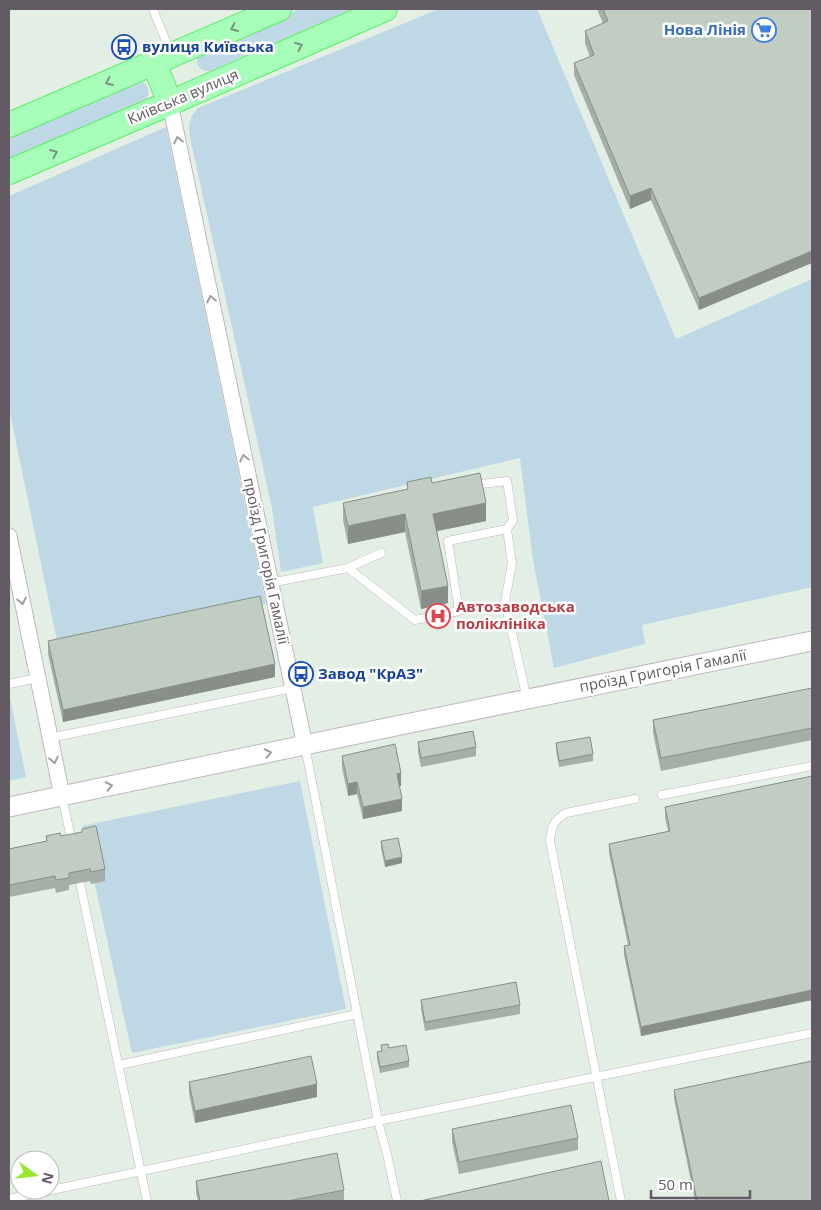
<svg xmlns="http://www.w3.org/2000/svg" width="821" height="1210" font-family="'Open Sans',sans-serif">
	<style>
		.green { fill: #bfd8e5 }
		.lines { fill: none; stroke-linecap: round; stroke-linejoin: round }
		.service-casing { stroke: #bfb8bf; stroke-width: 9 }
		.minor-casing { stroke: #bfb8bf; stroke-width: 17 }
		.tertiary-casing { stroke: #bfb8bf; stroke-width: 21 }
		.primary-casing { stroke: #5af065; stroke-width: 26 }
		.service { stroke: #fff; stroke-width: 8 }
		.minor { stroke: #fff; stroke-width: 15 }
		.tertiary { stroke: #fff; stroke-width: 19 }
		.primary { stroke: #a7feb9; stroke-width: 24 }
		.wall { fill: #a6afa7 }
		.shaded-wall { fill: #878f88 }
		.building { fill: #c1ccc2; stroke: #878f88 }
		.oneway { stroke: #7b9482 }
		.oneway2 { stroke: #a19da2 }
		.labels { text-anchor: middle; stroke-width: 5; stroke-linejoin: round; paint-order: stroke }
		.shop-label { font-size: 15px; font-weight: bold; fill: #366cbe; stroke: #fff; text-anchor: end }
		.transit-label { font-size: 15px; font-weight: bold; fill: #164399; stroke: #fff; text-anchor: start }
		.street-label { font-size: 15px; fill: #635b64; stroke: #fff }
		.health-label { font-size: 15px; font-weight: bold; fill: #be3a42; stroke: #fff; text-anchor: start }
	</style>
	<rect width="100%" height="100%" fill="#e3eee4"/>
	<g class="green">
		<path d="M300,9H353L210,71C202,72 196,66 197,58L201,51Z"/>
		<path d="M439,9H537L676,339L812,279V587L642,625L645,644L554,668L533,560L520,458L313,507L323,563L281,572L272,508L191,142C188,128 188,118 198,108Z"/>
		<path d="M139,80C149,84 151,93 145,102L9,159V135Z"/>
		<polygon points="166,127 266,604 58,646 9,408 9,196"/>
		<polygon points="9,693 26,777 9,781"/>
		<polygon points="300,781 346,1009 132,1053 82,826"/>
	</g>
	<g class="lines">
		<defs>
			<g id="service">
				<polyline points="153,9 171,54"/>
				<polyline points="473,485 507,481 513,520 507,529 512,563 505,602 527,699"/>
				<polyline points="348,568 381,553"/>
				<polyline points="270,583 348,568 415,620 459,611 448,541 507,529"/>
				<polyline points="9,684 37,678"/>
				<polyline points="50,738 293,688"/>
				<polyline points="305,746 378,1121 387,1154 397,1201"/>
				<polyline points="662,795 812,766"/>
				<polyline points="62,796 72,843"/>
				<polyline points="80,883 147,1201"/>
				<polyline points="119,1065 357,1014"/>
				<polyline points="9,1199 378,1121 812,1033"/>
				<path d="M621,1201L550,841C551,827 554,820 566,813L635,799"/>
			</g>
			<g id="minor">
				<polyline points="170,103 305,746"/>
				<polyline points="9,536 62,796"/>
			</g>
			<polyline id="tertiary" points="9,807 386,728 812,641"/>
			<g id="primary">
				<polyline points="154,63 170,103"/>
				<polyline points="9,125 279,9"/>
				<polyline points="9,172 170,103 385,9"/>
			</g>
		</defs>
		<use href="#service" class="service-casing"/>
		<use href="#minor" class="minor-casing"/>
		<use href="#tertiary" class="tertiary-casing"/>
		<use href="#primary" class="primary-casing"/>
		<use href="#service" class="service"/>
		<use href="#minor" class="minor"/>
		<use href="#tertiary" class="tertiary"/>
		<use href="#primary" class="primary"/>
	</g>
	<g class="wall">
		<polygon points="598,9 812,9 699,310 651,200 630,209 574,75 574,63 590,57 585,43 585,31 603,23 598,12"/>
		<polygon points="407,482 432,483 486,521 437,531 448,603 421,609 405,532 348,544 343,520 343,503 407,489"/>
		<polygon points="48,641 275,677 63,722 48,654"/>
		<polygon points="812,688 812,740 661,771 653,733 653,720"/>
		<polygon points="418,742 476,747 476,756 421,767 418,752"/>
		<polygon points="556,743 593,754 593,761 559,767 556,750"/>
		<polygon points="342,756 401,786 400,786 402,811 363,819 357,794 348,796 342,768"/>
		<polygon points="812,776 812,1000 641,1036 624,955 624,946 628,945 609,853 609,844 668,831 665,817 665,807"/>
		<polygon points="82,829 105,869 105,881 91,884 90,881 69,885 69,890 56,893 55,888 9,897 9,849 46,841 46,836 61,836 82,832"/>
		<polygon points="381,841 402,863 385,867 381,848"/>
		<polygon points="421,1000 520,1005 520,1014 425,1031 421,1009"/>
		<polygon points="381,1045 389,1048 409,1061 409,1067 380,1073 377,1058 377,1052 381,1051"/>
		<polygon points="189,1082 317,1097 195,1123 189,1094"/>
		<polygon points="674,1090 812,1201 695,1201 674,1099"/>
		<polygon points="452,1129 578,1138 578,1150 459,1174 452,1142"/>
		<polygon points="196,1181 344,1190 344,1201 198,1201 196,1193"/>
	</g>
	<g class="shaded-wall">
		<polygon points="651,188 651,200 630,209 630,196"/>
		<polygon points="812,251 812,263 699,310 699,298"/>
		<polygon points="486,503 486,521 433,532 433,514"/>
		<polygon points="405,514 405,532 348,544 348,526"/>
		<polygon points="448,586 448,603 421,609 421,591"/>
		<polygon points="275,664 275,677 63,722 63,710"/>
		<polygon points="401,773 401,786 397,787 397,774"/>
		<polygon points="357,782 357,794 348,796 348,784"/>
		<polygon points="402,799 402,811 363,819 363,807"/>
		<polygon points="402,857 402,863 385,867 385,861"/>
		<polygon points="812,990 812,1000 641,1036 641,1027"/>
		<polygon points="317,1084 317,1097 195,1123 195,1111"/>
	</g>
	<g class="building">
		<polygon points="603,9 812,9 812,251 699,298 651,188 630,196 574,63 594,55 585,31 608,21"/>
		<polygon points="480,473 486,503 433,514 448,586 421,591 405,514 348,526 343,503 408,489 407,482 431,477 432,483"/>
		<polygon points="260,596 275,664 63,710 48,641"/>
		<polygon points="812,688 812,728 661,758 653,720"/>
		<polygon points="473,731 476,747 421,758 418,742"/>
		<polygon points="590,737 593,754 559,761 556,743"/>
		<polygon points="395,744 401,773 397,774 402,799 363,807 357,782 348,784 342,756"/>
		<polygon points="812,776 812,990 641,1027 624,946 630,945 609,844 670,831 665,807"/>
		<polygon points="96,826 105,869 91,872 90,869 69,873 69,878 56,880 55,876 9,885 9,849 47,841 46,836 60,833 61,836 82,832 82,829"/>
		<polygon points="398,838 402,857 385,861 381,841"/>
		<polygon points="516,982 520,1005 425,1022 421,1000"/>
		<polygon points="388,1044 389,1048 406,1045 409,1061 380,1067 377,1052 382,1051 381,1045"/>
		<polygon points="311,1056 317,1084 195,1111 189,1082"/>
		<polygon points="812,1061 812,1201 697,1201 674,1090"/>
		<polygon points="571,1105 578,1138 459,1162 452,1129"/>
		<polygon points="337,1153 344,1190 288,1201 200,1201 196,1181"/>
		<polygon points="601,1161 609,1201 420,1201"/>
	</g>
	<defs><path id="oneway-chevron" d="M-2-3.5L2.5 0L-2 3.5" fill="none" stroke-width="1.6" stroke-linecap="round" stroke-linejoin="round" transform="scale(1.25)"/></defs>
	<g class="oneway">
		<use href="#oneway-chevron" transform="translate(234 28) rotate(156)"/>
		<use href="#oneway-chevron" transform="translate(299 46) rotate(-24)"/>
		<use href="#oneway-chevron" transform="translate(109 82) rotate(157)"/>
		<use href="#oneway-chevron" transform="translate(54 153) rotate(-23)"/>
	</g>
	<g class="oneway2">
		<use href="#oneway-chevron" transform="translate(178 140) rotate(-102)"/>
		<use href="#oneway-chevron" transform="translate(211 299) rotate(-102)"/>
		<use href="#oneway-chevron" transform="translate(244 458) rotate(-102)"/>
		<use href="#oneway-chevron" transform="translate(22 601) rotate(79)"/>
		<use href="#oneway-chevron" transform="translate(268 753) rotate(-12)"/>
		<use href="#oneway-chevron" transform="translate(54 760) rotate(78)"/>
		<use href="#oneway-chevron" transform="translate(109 786) rotate(-12)"/>
	</g>
	<defs>
		<symbol id="supermarket-ring" viewBox="-11 -11 22 22"><circle r="9.5" fill="#fff" stroke="#3f7fe0" stroke-width="1.5"/><path d="M-6-5.5h2.5l.6 2H6L4.5 2H-2.5L-4.4-4H-6ZM-1.5 3.2a1.3 1.3 0 1 0 .1 0ZM3 3.2a1.3 1.3 0 1 0 .1 0Z" fill="#3f7fe0"/></symbol>
		<symbol id="bus-ring" viewBox="-11 -11 22 22"><circle r="9.5" fill="#fff" stroke="#1a4fb4" stroke-width="1.5"/><path d="M-5-6H5V4H4V6H2V4H-2V6H-4V4H-5ZM-3.5-4V0h7V-4ZM-3.5 1.2v1.5H-2V1.2ZM2 1.2v1.5H3.5V1.2Z" fill="#1a4fb4"/></symbol>
		<symbol id="hospital-ring" viewBox="-11 -11 22 22"><circle r="9.5" fill="#fff" stroke="#e0444e" stroke-width="1.5"/><path d="M-5-5h3v3.5h4V-5h3V5h-3V1.5h-4V5h-3Z" fill="#e0444e"/></symbol>
	</defs>
	<g fill-rule="evenodd">
		<use href="#supermarket-ring" x="750" y="16" width="28" height="28"/>
		<use href="#bus-ring" x="110" y="33" width="28" height="28"/>
		<use href="#hospital-ring" x="424" y="602" width="28" height="28"/>
		<use href="#bus-ring" x="287" y="660" width="28" height="28"/>
	</g>
	<g class="labels">
		<g class="shop-label">
			<text x="746" y="35">Нова Лінія</text>
		</g>
		<g class="transit-label">
			<text x="142" y="52">вулиця Київська</text>
			<text x="318" y="679">Завод "КрАЗ"</text>
		</g>
		<g class="street-label">
			<text transform="translate(183 97) rotate(-23)" y="5">Київська вулиця</text>
			<text transform="translate(266 561) rotate(78)" y="5">проїзд Григорія Гамалії</text>
			<text transform="translate(663 671) rotate(-11)" y="5">проїзд Григорія Гамалії</text>
		</g>
		<g class="health-label">
			<text x="456" y="612">Автозаводська<tspan x="456" dy="17">поліклініка</tspan></text>
		</g>
	</g>
	<rect width="821" height="1210" fill="none" stroke="#635b64" stroke-width="20"/>
	<g transform="translate(35 1175) rotate(105)"><circle r="24" fill="#ffffff" stroke="#c1bdc1"/>
	<path d="M0-4L9 19L0 12L-9 19Z" fill="#97e82f"/>
	<text y="-8" font-size="14" font-weight="bold" text-anchor="middle" fill="#635b64">N</text>
	</g>
	<path d="M651 1190v8h99v-8" fill="none" stroke="#635b64" stroke-width="2.5"/>
	<text x="658" y="1190" font-size="15" fill="#635b64" stroke="#ffffff" stroke-width="4" paint-order="stroke">50 m</text>
</svg>
